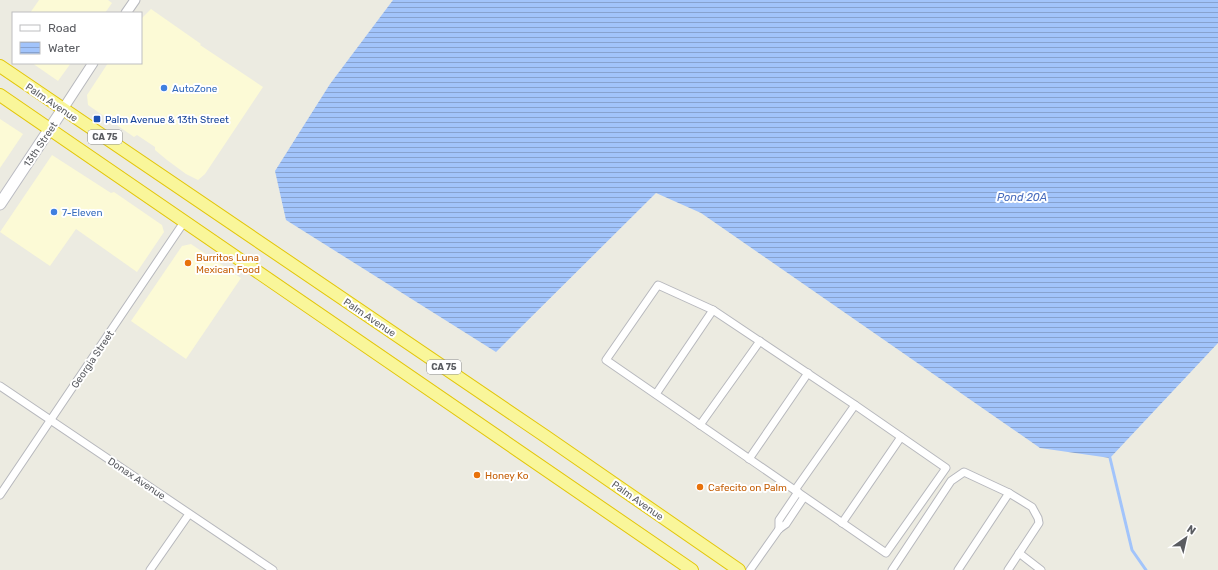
<svg xmlns="http://www.w3.org/2000/svg" width="1218" height="570" font-family="Rubik,sans-serif">
	<style>
		.commercial { fill: #fcfad6 }
		.water { fill: url(#water-rules) }
		.lines { fill: none; stroke-linecap: round; stroke-linejoin: round }
		.stream { stroke: #a2c4fb; stroke-width: 3 }
		.minor-casing { stroke: #b7b8bd; stroke-width: 9 }
		.tertiary-casing { stroke: #b7b8bd; stroke-width: 11 }
		.secondary-casing { stroke: #babbc2; stroke-width: 13 }
		.trunk-casing { stroke: #e3c60a; stroke-width: 14 }
		.minor { stroke: #fff; stroke-width: 7 }
		.tertiary { stroke: #fff; stroke-width: 9 }
		.secondary { stroke: #fff; stroke-width: 11 }
		.trunk { stroke: #f9f69a; stroke-width: 12 }
		.shop-dot { fill: #3f7fe0; stroke: #fff; stroke-width: 1.5 }
		.transit-dot { fill: #1a4fb4; stroke: #fff; stroke-width: 1.5 }
		.food-dot { fill: #e8710a; stroke: #fff; stroke-width: 1.5 }
		.labels { text-anchor: middle; stroke-width: 4; stroke-linejoin: round; paint-order: stroke }
		.shield { fill: #fff; stroke: #8c8d90; stroke-width: 1 }
		.shield-label { font-size: 9px; font-weight: bold; fill: #5a5c61 }
		.shop-label { font-size: 10px; fill: #366cbe; stroke: #fff; text-anchor: start }
		.street-label { font-size: 10px; fill: #5a5c61; stroke: #fff }
		.transit-label { font-size: 10px; fill: #164399; stroke: #fff; text-anchor: start }
		.food-label { font-size: 10px; fill: #c56008; stroke: #fff; text-anchor: start }
		.water-label { font-size: 11px; font-style: italic; fill: #466bbd; stroke: #fff }
	</style>
	<defs>
		<pattern id="water-rules" width="6" height="5" patternUnits="userSpaceOnUse"><rect width="6" height="5" fill="#a2c4fb"/><path d="M0 2.5h6" fill="none" stroke="#87a2cf"/></pattern>
	</defs>
	<rect width="100%" height="100%" fill="#ecebe1"/>
	<g class="commercial">
		<polygon points="39,0 108,0 112,3 105,13 30,13"/>
		<polygon points="151,9 201,44 200,45 263,87 205,174 198,180 186,174 167,160 155,150 155,147 137,135 134,137 88,105 87,95 108,63 141,63 141,19"/>
		<polygon points="32,63 71,63 58,81"/>
		<polygon points="0,119 23,134 0,168"/>
		<polygon points="52,155 111,193 114,192 162,225 164,232 137,272 76,229 50,266 0,232"/>
		<polygon points="191,244 241,278 186,359 131,321 182,246"/>
	</g>
	<polygon class="water" points="393,0 1218,0 1218,343 1110,458 1040,448 701,213 656,193 496,352 286,220 275,171 330,84"/>
	<g class="lines">
		<polyline class="stream" points="1110,458 1132,550 1146,570"/>
		<defs>
			<g id="minor">
				<polygon points="658,285 713,310 855,405 946,468 886,553 606,360"/>
				<polyline points="0,386 273,570"/>
				<polyline points="656,394 713,310"/>
				<polyline points="700,425 760,341"/>
				<polyline points="749,459 808,373"/>
				<polyline points="795,490 855,405"/>
				<polyline points="0,495 184,222"/>
				<polyline points="842,523 901,437"/>
				<polyline points="779,529 779,520 798,492"/>
				<polyline points="1019,553 1041,570"/>
				<polyline points="150,570 189,514"/>
				<polyline points="750,570 779,529 786,524 804,497"/>
				<polyline points="892,570 951,481 964,472 1009,493 1032,507 1038,518 1039,523 1008,570"/>
				<polyline points="958,570 1009,493"/>
			</g>
			<g id="tertiary">
				<polyline points="126,13 135,0"/>
				<polyline points="63,109 93,63"/>
			</g>
			<polyline id="secondary" points="0,204 63,109"/>
			<g id="trunk">
				<polyline points="0,66 545,436 739,570"/>
				<polyline points="0,95 692,570"/>
			</g>
		</defs>
		<use href="#minor" class="minor-casing"/>
		<use href="#tertiary" class="tertiary-casing"/>
		<use href="#secondary" class="secondary-casing"/>
		<use href="#trunk" class="trunk-casing"/>
		<use href="#minor" class="minor"/>
		<use href="#tertiary" class="tertiary"/>
		<use href="#secondary" class="secondary"/>
		<use href="#trunk" class="trunk"/>
	</g>
	<g class="shop-dot">
		<circle cx="164" cy="88" r="4"/>
		<circle cx="54" cy="212" r="4"/>
	</g>
	<rect class="transit-dot" x="93" y="115" width="8" height="8" rx="2"/>
	<g class="food-dot">
		<circle cx="188" cy="263" r="4"/>
		<circle cx="477" cy="475" r="4"/>
		<circle cx="700" cy="487" r="4"/>
	</g>
	<g class="labels">
		<g class="shield">
			<rect x="88" y="130" width="34" height="14" rx="3"/>
			<rect x="427" y="360" width="34" height="14" rx="3"/>
		</g>
		<g class="shield-label">
			<text x="105" y="140">CA 75</text>
			<text x="444" y="370">CA 75</text>
		</g>
		<g class="shop-label">
			<text x="172" y="92">AutoZone</text>
			<text x="62" y="216">7-Eleven</text>
		</g>
		<g class="street-label">
			<text transform="translate(52 102) rotate(34)" y="4">Palm Avenue</text>
			<text transform="translate(40 144) rotate(-56)" y="4">13th Street</text>
			<text transform="translate(370 317) rotate(34)" y="4">Palm Avenue</text>
			<text transform="translate(92 359) rotate(-56)" y="4">Georgia Street</text>
			<text transform="translate(137 478) rotate(34)" y="4">Donax Avenue</text>
			<text transform="translate(638 500) rotate(35)" y="4">Palm Avenue</text>
		</g>
		<g class="transit-label">
			<text x="105" y="123">Palm Avenue &amp; 13th Street</text>
		</g>
		<g class="food-label">
			<text x="196" y="261">Burritos Luna<tspan x="196" dy="12">Mexican Food</tspan></text>
			<text x="485" y="479">Honey Ko</text>
			<text x="708" y="491">Cafecito on Palm</text>
		</g>
		<g class="water-label">
			<text x="1022" y="201">Pond 20A</text>
		</g>
	</g>
	<rect x="12" y="12" width="130" height="52" fill="#ffffff" stroke="#bdbec0"/>
	<rect x="20" y="25" width="20" height="6" fill="#ffffff" stroke="#bdbec0"/>
	<text x="48" y="32" font-size="12" fill="#5a5c61">Road</text>
	<rect x="20" y="42" width="20" height="12" fill="url(#water-rules)" stroke="#bdbec0"/>
	<text x="48" y="52" font-size="12" fill="#5a5c61">Water</text>
	<g transform="translate(1186 538) rotate(34)" stroke="#ffffff" stroke-width="3" paint-order="stroke">
	<path d="M0-3L7 15L0 10L-7 15Z" fill="#5a5c61"/>
	<text y="-6" font-size="11" font-weight="bold" text-anchor="middle" fill="#5a5c61">N</text>
	</g>
</svg>
